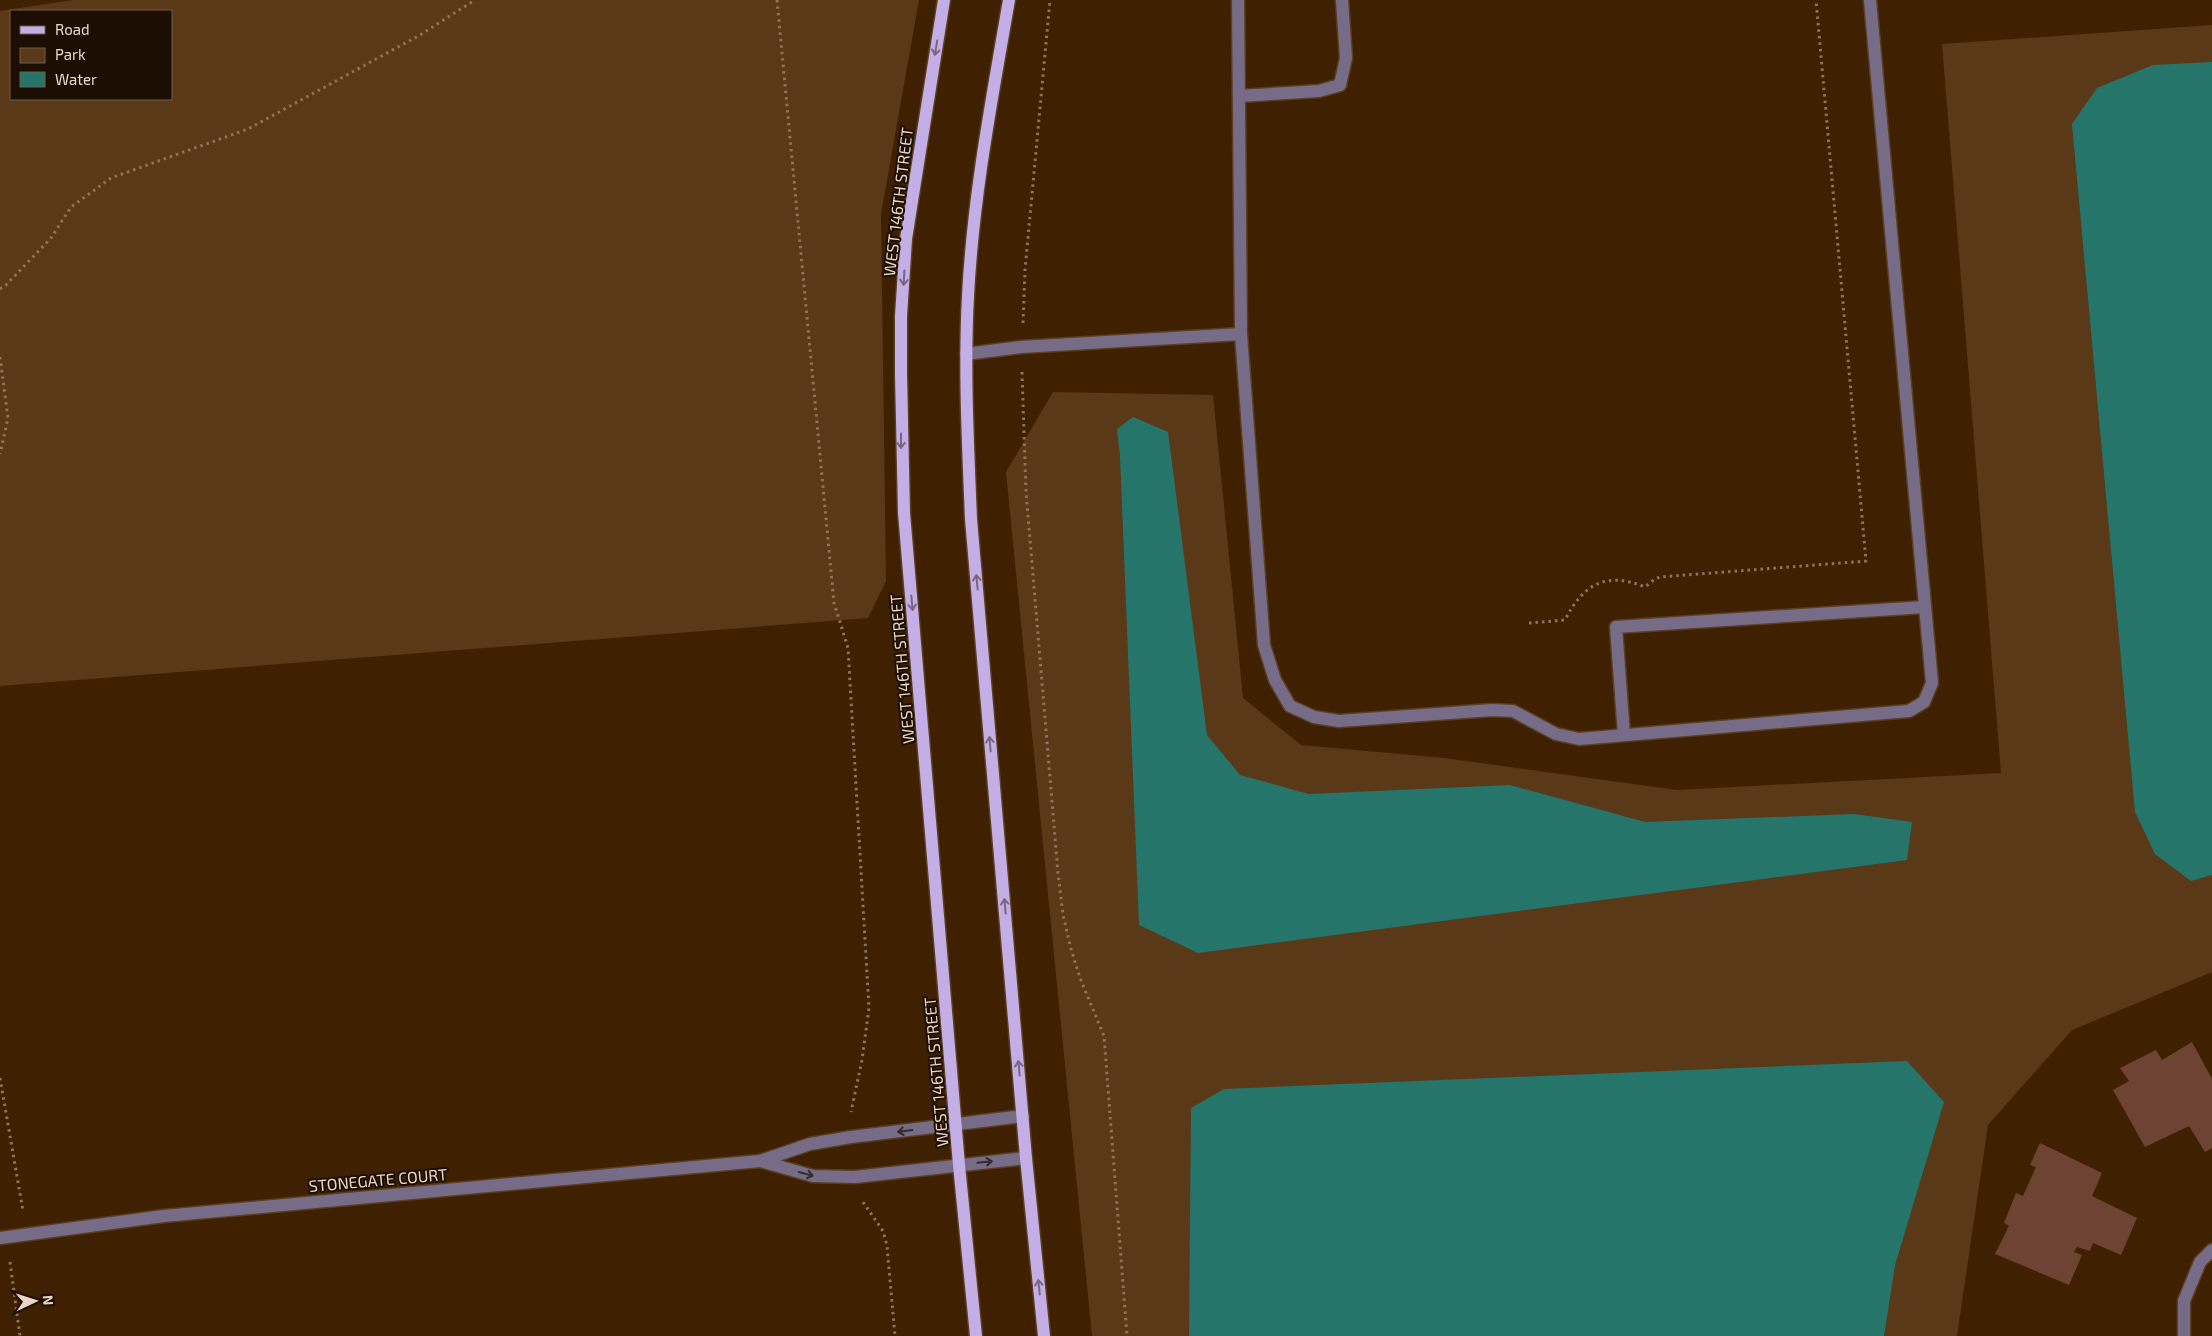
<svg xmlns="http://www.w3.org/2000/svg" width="2212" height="1336" font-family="'Exo 2',sans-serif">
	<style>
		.green { fill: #5a3919; fill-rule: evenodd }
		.water { fill: #25756a }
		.building { fill: #6d4333 }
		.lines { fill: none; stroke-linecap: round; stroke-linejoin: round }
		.minor-casing { stroke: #5a3e20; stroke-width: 15 }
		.major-casing { stroke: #5a3e20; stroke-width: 15 }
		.path { stroke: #8d735a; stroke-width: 3; stroke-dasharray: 2.5 4; stroke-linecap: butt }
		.minor { stroke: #766c87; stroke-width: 12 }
		.major { stroke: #c4aee6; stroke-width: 12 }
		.oneway { stroke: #786680 }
		.oneway2 { stroke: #372a2b }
		.labels { text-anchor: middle; stroke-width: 4; stroke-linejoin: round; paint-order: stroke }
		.street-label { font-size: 16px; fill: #ead6c5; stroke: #1c0e03 }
	</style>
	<rect width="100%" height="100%" fill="#3f2101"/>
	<g class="green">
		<path d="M73,0H919L881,214L886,581L868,618L0,686V11ZM11,11H171V99H11Z"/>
		<polygon points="2212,25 2212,972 2072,1030 1988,1125 1957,1336 1092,1336 1006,472 1053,392 1213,395 1243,698 1301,745 1444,758 1677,790 2001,773 1942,44"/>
	</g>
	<g class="water">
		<polygon points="2212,62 2212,875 2191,881 2155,854 2135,812 2072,124 2097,88 2153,65"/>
		<polygon points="1133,417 1168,432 1207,735 1240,775 1309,794 1510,785 1645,822 1854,814 1912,822 1907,860 1198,953 1139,925 1120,456 1117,429"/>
		<polygon points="1907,1061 1944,1102 1895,1265 1884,1336 1189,1336 1191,1108 1224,1089"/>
	</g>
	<g class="building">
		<polygon points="2192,1042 2212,1079 2212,1148 2205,1152 2189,1126 2145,1147 2113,1090 2129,1081 2120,1068 2156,1050 2162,1060"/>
		<polygon points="2040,1143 2102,1173 2092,1196 2137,1218 2121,1255 2093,1243 2090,1251 2077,1247 2074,1252 2082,1255 2069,1285 1995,1254 2009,1226 2004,1223 2016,1193 2023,1196 2036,1167 2030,1165"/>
	</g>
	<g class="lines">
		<defs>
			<g id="minor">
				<polyline points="1238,0 1241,334"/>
				<polyline points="1239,96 1319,91 1340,85 1346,58 1342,0"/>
				<polyline points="966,354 1021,347 1241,334 1264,645 1275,680 1290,706 1314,717 1339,721 1492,710 1513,711 1556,734 1579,739 1909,711 1924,702 1932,683 1870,0"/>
				<polyline points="1624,735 1616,627 1925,607"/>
				<polyline points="760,1161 813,1176 855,1177 1026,1158"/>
				<polyline points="0,1238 164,1216 760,1161 810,1144 851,1137 1023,1116"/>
				<polyline points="2184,1336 2184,1301 2200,1262 2212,1250"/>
			</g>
			<g id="major">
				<polyline points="944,0 906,239 901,316 901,374 904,513 959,1165 976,1336"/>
				<path d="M1009,0C992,98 973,197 968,296C964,370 968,445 971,519L1026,1158L1044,1336"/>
			</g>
		</defs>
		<use href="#minor" class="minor-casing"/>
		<use href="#major" class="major-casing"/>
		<g class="path">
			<polyline points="777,0 834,603 848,648 869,1008 862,1060 851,1112"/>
			<polyline points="0,289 6,285 51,238 71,207 111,178 248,129 420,35 475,0"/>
			<polyline points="1023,323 1025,270 1050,0"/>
			<polyline points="0,357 8,418 0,454"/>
			<polyline points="1022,372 1026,492 1058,873 1063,915 1071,949 1080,978 1104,1036 1127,1336"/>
			<path d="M1529,623L1565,620C1583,584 1606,571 1645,587L1655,579L1660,577L1866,561L1816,0"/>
			<polyline points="0,1078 23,1211"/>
			<polyline points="863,1202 883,1231 887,1246 895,1336"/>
			<polyline points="10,1262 20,1336"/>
		</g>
		<use href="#minor" class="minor"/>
		<use href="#major" class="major"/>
	</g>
	<defs><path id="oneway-shaft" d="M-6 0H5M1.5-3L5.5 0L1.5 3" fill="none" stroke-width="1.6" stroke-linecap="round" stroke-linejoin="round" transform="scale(1.25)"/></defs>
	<g class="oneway">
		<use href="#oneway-shaft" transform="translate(936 48) rotate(99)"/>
		<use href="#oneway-shaft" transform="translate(904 278) rotate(93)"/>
		<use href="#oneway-shaft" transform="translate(901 441) rotate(90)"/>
		<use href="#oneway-shaft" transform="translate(977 582) rotate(-95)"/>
		<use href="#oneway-shaft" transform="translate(912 603) rotate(85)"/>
		<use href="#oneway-shaft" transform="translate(990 744) rotate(-95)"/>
		<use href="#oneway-shaft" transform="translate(1005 906) rotate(-95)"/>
		<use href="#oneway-shaft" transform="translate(1019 1068) rotate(-95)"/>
		<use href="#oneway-shaft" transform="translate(1039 1287) rotate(-96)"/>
	</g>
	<g class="oneway2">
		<use href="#oneway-shaft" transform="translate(905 1131) rotate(173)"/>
		<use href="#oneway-shaft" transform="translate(985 1162) rotate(-6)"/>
		<use href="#oneway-shaft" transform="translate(806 1174) rotate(15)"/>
	</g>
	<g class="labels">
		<g class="street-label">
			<text transform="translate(898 202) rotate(-83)" y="6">WEST 146TH STREET</text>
			<text transform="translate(902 669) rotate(-95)" y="6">WEST 146TH STREET</text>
			<text transform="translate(936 1072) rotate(-95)" y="6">WEST 146TH STREET</text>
			<text transform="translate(378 1180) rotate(-5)" y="6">STONEGATE COURT</text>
		</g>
	</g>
	<rect x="10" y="10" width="162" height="90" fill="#1c0e03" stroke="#6e5e51"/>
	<rect x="20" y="26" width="25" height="8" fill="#c4aee6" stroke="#6e5e51"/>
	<text x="55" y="35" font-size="15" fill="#ead6c5">Road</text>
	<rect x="20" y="48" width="25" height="15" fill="#5a3919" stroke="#6e5e51"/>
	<text x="55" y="60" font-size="15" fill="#ead6c5">Park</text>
	<rect x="20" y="72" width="25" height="15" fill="#25756a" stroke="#6e5e51"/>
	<text x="55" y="85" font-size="15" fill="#ead6c5">Water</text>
	<g transform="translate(35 1301) rotate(86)" stroke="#1c0e03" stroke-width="4" paint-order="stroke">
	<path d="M0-4L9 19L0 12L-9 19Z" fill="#ead6c5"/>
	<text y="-8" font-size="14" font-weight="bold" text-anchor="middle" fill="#ead6c5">N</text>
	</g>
</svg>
